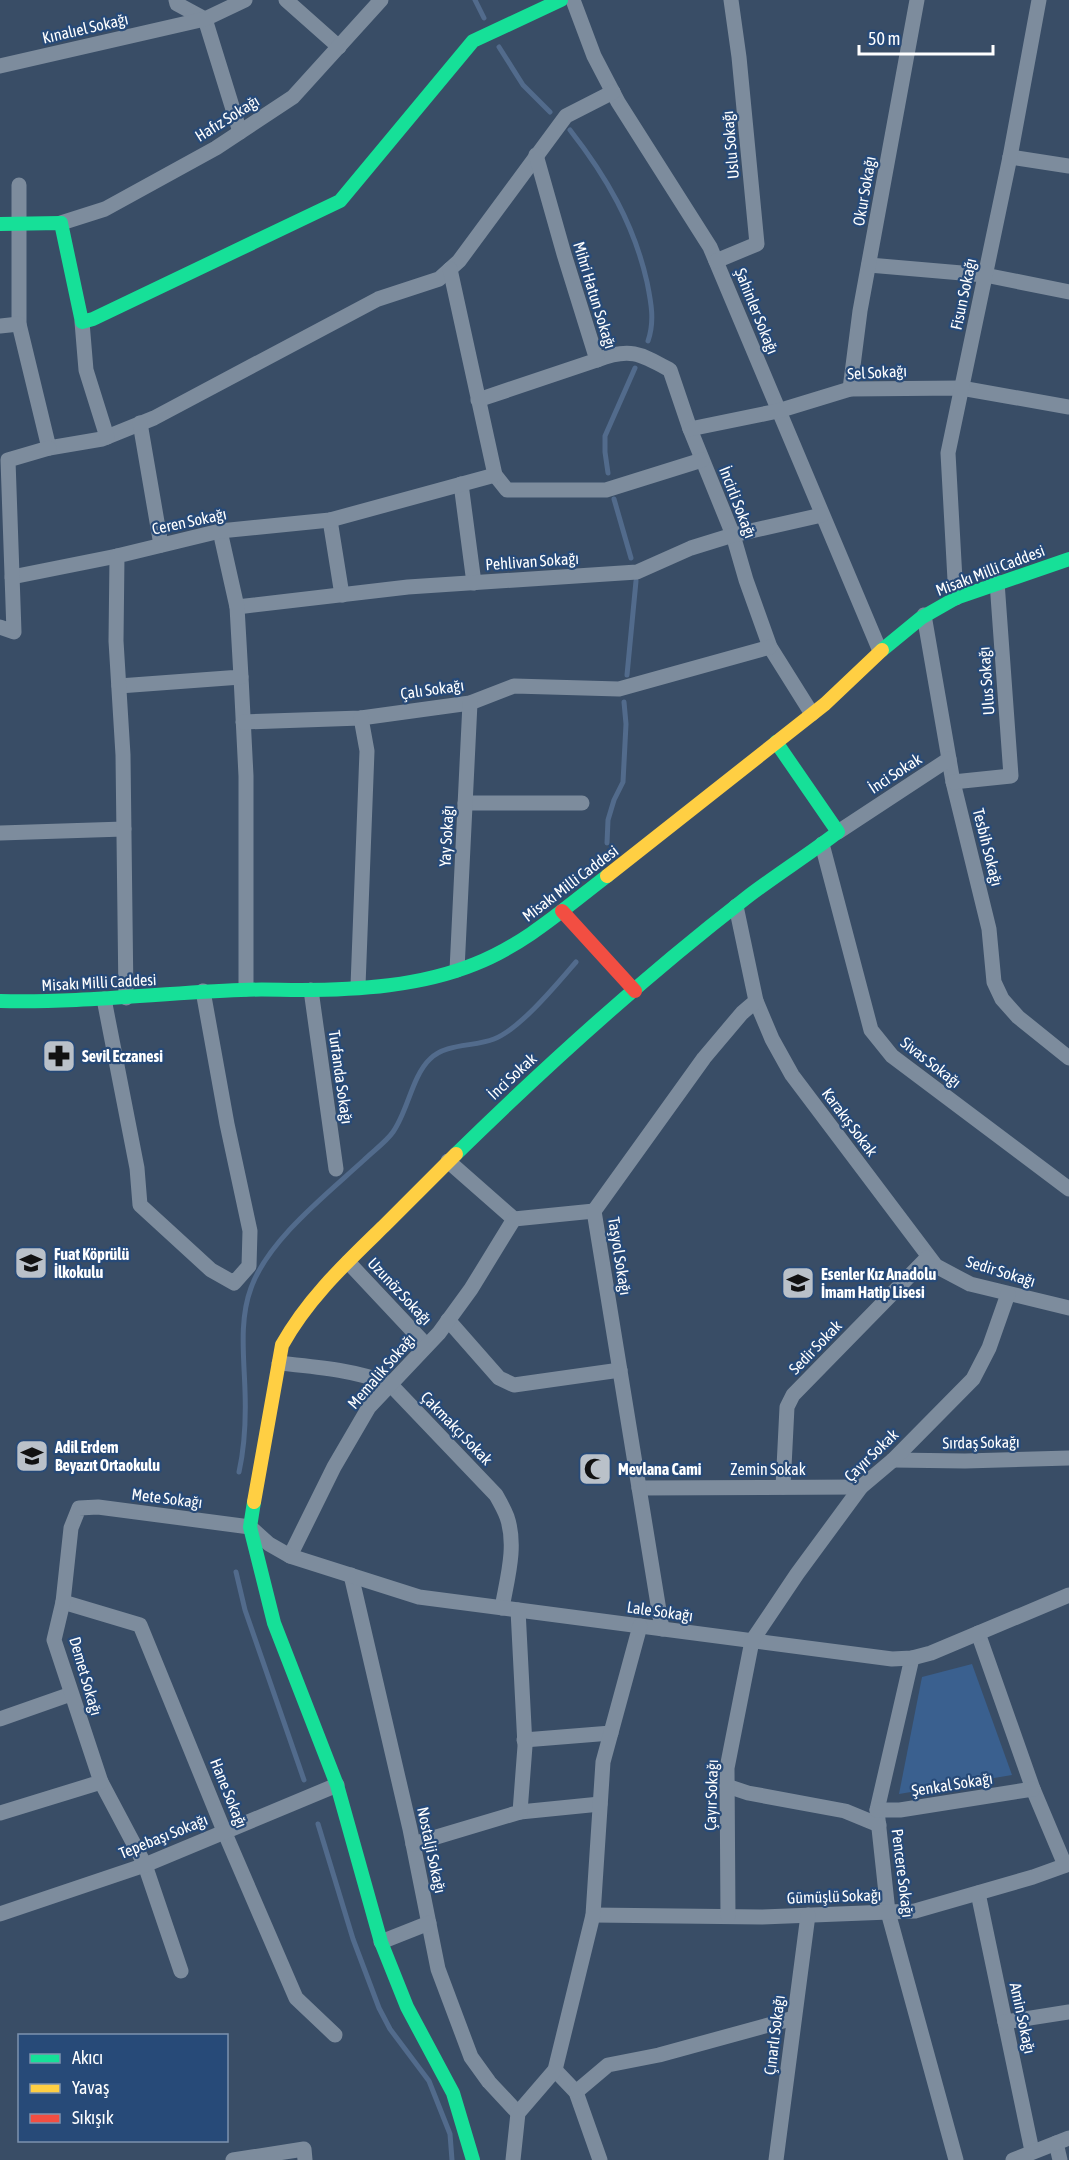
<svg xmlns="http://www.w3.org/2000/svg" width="1069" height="2160" font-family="'Asap Condensed',sans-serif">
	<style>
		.green { fill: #3a608f }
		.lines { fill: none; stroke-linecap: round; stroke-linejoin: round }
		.stream { stroke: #526b8c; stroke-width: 5 }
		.street { stroke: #7d8c9d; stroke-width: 15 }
		.fast { stroke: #16e098; stroke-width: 14 }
		.slow { stroke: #ffcf43; stroke-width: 14 }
		.jam { stroke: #f24e42; stroke-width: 14 }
		.labels { text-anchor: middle; stroke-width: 4.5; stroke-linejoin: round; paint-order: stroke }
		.street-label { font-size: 16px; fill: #fff; stroke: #274a78 }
		.poi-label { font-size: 16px; font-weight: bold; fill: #fff; stroke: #274a78; text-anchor: start }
	</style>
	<rect width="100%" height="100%" fill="#394d66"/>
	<polygon class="green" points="972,1664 1012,1775 899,1794 922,1677"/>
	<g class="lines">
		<g class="stream">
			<polyline points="475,0 484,18"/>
			<polyline points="499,47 523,85 550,112"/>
			<path d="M570,130C606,176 634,224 647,282C651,302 655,321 648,341"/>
			<polyline points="608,473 605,452 605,436 635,368"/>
			<polyline points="614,499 631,558"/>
			<polyline points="627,675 636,581"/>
			<polyline points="607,843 608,820 614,800 623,782 626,724 624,702"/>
			<path d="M239,1472C245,1445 246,1419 245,1391C244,1357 239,1320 251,1288C268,1240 327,1194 364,1160C373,1151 386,1142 393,1132C408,1111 412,1076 430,1059C446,1043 474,1047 494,1039C520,1029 557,984 576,962"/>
			<polyline points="236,1572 245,1610 304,1780"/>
			<polyline points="318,1824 353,1939 379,2008 390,2029 429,2081 450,2134 452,2160"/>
		</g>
		<g class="street">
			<polyline points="176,0 177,4 205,19 240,132"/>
			<polyline points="286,0 339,47"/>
			<polyline points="573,0 594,56 618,102 710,247 880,651"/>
			<polyline points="0,66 205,19 245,0"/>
			<polyline points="1010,157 1069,166"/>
			<polyline points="19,185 19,324 49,448 102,439 154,418 378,299 439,279 459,261 566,116 613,92"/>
			<polyline points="61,223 105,209 216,148 293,97 381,0"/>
			<polyline points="716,261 757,244 739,57 731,0"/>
			<polyline points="869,265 985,275 1069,292"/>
			<polyline points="82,322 86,370 107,437"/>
			<polyline points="0,326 19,324"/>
			<path d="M597,360C630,347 641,354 670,370L690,429L733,535L746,580L770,647L812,714"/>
			<polyline points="850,389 860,311 917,0"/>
			<polyline points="478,400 597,360 564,254 536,155"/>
			<polyline points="140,423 161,545"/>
			<polyline points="690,429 778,411 850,389 961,388 1069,407"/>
			<polyline points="495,475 507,490 606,490 702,460"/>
			<polyline points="461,484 474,583"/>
			<polyline points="330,520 342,595"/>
			<polyline points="12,577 117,556"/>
			<polyline points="956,598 948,453 1010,157 1039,0"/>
			<polyline points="237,607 408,587 637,572 691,548 733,535 822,515"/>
			<polyline points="924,615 953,782 989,929 994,982 1002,999 1018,1017 1069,1058"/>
			<polyline points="0,627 14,632 8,460 49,448"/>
			<polyline points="241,677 246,776 246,989"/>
			<polyline points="119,686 241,677 237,607 220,531"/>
			<polyline points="243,722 361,718 470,703 514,686 619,689 770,647"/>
			<polyline points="953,782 1011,776 997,582"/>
			<polyline points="465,803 582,803"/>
			<polyline points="838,832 949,759"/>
			<polyline points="0,833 124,829"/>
			<polyline points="822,844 871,1030 892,1056 1069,1189"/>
			<polyline points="457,970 470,703"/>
			<polyline points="358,986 367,751 361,718"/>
			<polyline points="311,990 336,1169"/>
			<polyline points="126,998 123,755 116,641 117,556 220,531 330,520 495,475 450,269"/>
			<polyline points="104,999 137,1168 140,1205 211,1270 234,1283 249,1266 250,1231 227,1124 203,991"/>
			<polyline points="756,1001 772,1039 792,1075 936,1266 970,1284 1069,1308"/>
			<polyline points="448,1161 514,1219 594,1211"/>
			<polyline points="348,1262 426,1345"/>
			<polyline points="448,1320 499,1378 514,1385 620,1370"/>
			<path d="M279,1363C317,1367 354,1370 390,1384L496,1495C500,1502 504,1509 507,1517C517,1546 507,1579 502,1608"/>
			<polyline points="893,1460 965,1461 1069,1458"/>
			<polyline points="783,1487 787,1407 793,1395 927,1258"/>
			<polyline points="639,1488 861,1487"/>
			<polyline points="290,1556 334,1467 369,1407 439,1333 471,1289 514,1219"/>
			<polyline points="351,1575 410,1829 438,1969 471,2057 489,2082 518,2113"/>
			<polyline points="63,1602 140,1625 224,1831 296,1998 335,2035"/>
			<polyline points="662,1629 594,1211 704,1058 742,1013 756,1001 736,906"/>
			<polyline points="978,1633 1033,1789 1065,1865"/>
			<polyline points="912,1658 877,1810 888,1912 956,2160"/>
			<polyline points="0,1719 71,1694"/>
			<polyline points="524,1740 611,1733"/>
			<polyline points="101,1782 145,1865 181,1971"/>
			<polyline points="727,1786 748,1793 845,1811 879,1825"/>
			<polyline points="877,1810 900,1810 1033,1789"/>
			<polyline points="520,1812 600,1804"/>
			<polyline points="0,1813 101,1782 54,1640 63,1602 71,1528 79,1508 98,1507 250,1527 269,1544 290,1556 419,1597 892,1659 912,1658 931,1653 1069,1595"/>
			<polyline points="413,1844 520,1812 525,1746 518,1610"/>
			<polyline points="978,1893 1032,2151"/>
			<polyline points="0,1914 145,1865 337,1785"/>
			<polyline points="593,1915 762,1917 915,1911 1033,1877 1069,1864"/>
			<polyline points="728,1916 727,1768 752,1641 797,1574 861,1487 893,1460 973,1379 989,1348 1008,1294"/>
			<polyline points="381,1942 429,1923"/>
			<polyline points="1005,2022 1069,2012"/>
			<polyline points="555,2070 576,2092 600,2160"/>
			<polyline points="576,2092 608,2065 659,2055 794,2018"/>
			<polyline points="1056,2143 1060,2160"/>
			<polyline points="233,2160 304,2149 305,2160"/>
			<polyline points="513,2160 518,2113 555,2070 593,1915 603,1762 640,1626"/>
			<polyline points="776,2160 808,1915"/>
			<polyline points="1013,2160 1069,2138"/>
		</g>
		<g class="fast">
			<polyline points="0,224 61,223 82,322 93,319 340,201 473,41 561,0"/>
			<polyline points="882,650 921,618 956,598 1069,559"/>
			<path d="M0,1001C81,1003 160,993 241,990C261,989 280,990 300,990C358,990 421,986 475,964C524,945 565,908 607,876"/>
			<path d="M456,1154C548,1064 644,977 746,898C776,875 808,855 838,832L776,742"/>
			<polyline points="254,1502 250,1527 274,1623 337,1785 381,1942 407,2007 453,2093 473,2160"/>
		</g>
		<g class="slow">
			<polyline points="607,876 825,704 882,650"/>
			<path d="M254,1502L282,1345C308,1298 346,1263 384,1226C408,1202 432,1178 456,1154"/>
		</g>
		<polyline class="jam" points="562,911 635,991"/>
	</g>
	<defs>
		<symbol id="pharmacy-square" viewBox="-11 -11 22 22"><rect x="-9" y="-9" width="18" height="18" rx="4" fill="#bac1c9" stroke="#274a78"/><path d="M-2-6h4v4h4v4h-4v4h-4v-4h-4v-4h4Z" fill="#111"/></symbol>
		<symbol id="school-square" viewBox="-11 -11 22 22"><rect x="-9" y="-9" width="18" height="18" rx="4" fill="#bac1c9" stroke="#274a78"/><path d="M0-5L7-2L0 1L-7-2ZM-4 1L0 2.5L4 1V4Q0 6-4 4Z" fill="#111"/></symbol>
		<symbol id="mosque-square" viewBox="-11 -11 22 22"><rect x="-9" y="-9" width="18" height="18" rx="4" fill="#bac1c9" stroke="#274a78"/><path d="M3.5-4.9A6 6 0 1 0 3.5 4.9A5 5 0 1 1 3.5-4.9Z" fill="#111"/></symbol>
	</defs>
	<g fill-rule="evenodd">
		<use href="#pharmacy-square" x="40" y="1037" width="38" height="38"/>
		<use href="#school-square" x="12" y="1244" width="38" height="38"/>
		<use href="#school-square" x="779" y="1264" width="38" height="38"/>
		<use href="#school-square" x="13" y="1437" width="38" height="38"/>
		<use href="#mosque-square" x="576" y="1450" width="38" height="38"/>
	</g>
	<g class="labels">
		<g class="street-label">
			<text transform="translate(85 28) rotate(-13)" y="6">Kınalıel Sokağı</text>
			<text transform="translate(227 118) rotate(-32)" y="6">Hafız Sokağı</text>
			<text transform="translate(730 145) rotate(-95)" y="6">Uslu Sokağı</text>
			<text transform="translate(864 191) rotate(-80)" y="6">Okur Sokağı</text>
			<text transform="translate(963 294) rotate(-78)" y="6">Fisun Sokağı</text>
			<text transform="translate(595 295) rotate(73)" y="6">Mihri Hatun Sokağı</text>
			<text transform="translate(757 311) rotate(68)" y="6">Şahinler Sokağı</text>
			<text transform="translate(877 372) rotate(-3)" y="6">Sel Sokağı</text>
			<text transform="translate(738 502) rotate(69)" y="6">İncirli Sokağı</text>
			<text transform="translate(189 521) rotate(-12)" y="6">Ceren Sokağı</text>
			<text transform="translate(532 561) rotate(-4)" y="6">Pehlivan Sokağı</text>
			<text transform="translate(990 570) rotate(-21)" y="6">Misakı Milli Caddesi</text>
			<text transform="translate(986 681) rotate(-94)" y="6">Ulus Sokağı</text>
			<text transform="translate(432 689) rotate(-8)" y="6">Çalı Sokağı</text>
			<text transform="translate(895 773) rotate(-33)" y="6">İnci Sokak</text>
			<text transform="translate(446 836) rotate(-87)" y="6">Yay Sokağı</text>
			<text transform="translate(988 847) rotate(76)" y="6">Tesbih Sokağı</text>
			<text transform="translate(570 883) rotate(-37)" y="6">Misakı Milli Caddesi</text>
			<text transform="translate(99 982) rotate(-3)" y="6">Misakı Milli Caddesi</text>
			<text transform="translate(931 1062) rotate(38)" y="6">Sivas Sokağı</text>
			<text transform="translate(512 1076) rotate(-43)" y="6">İnci Sokak</text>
			<text transform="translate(341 1077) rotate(82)" y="6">Turfanda Sokağı</text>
			<text transform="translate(850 1122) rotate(53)" y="6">Karakış Sokak</text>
			<text transform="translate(620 1256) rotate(81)" y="6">Taşyol Sokağı</text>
			<text transform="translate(1001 1271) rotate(17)" y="6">Sedir Sokağı</text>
			<text transform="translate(400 1291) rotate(47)" y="6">Uzunöz Sokağı</text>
			<text transform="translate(815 1347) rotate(-46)" y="6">Sedir Sokak</text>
			<text transform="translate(381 1371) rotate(-49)" y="6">Memalik Sokağı</text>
			<text transform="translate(457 1428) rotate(46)" y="6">Çakmakçı Sokak</text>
			<text transform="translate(981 1442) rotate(-1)" y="6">Sırdaş Sokağı</text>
			<text transform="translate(871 1455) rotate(-44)" y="6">Çayır Sokak</text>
			<text x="768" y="1475">Zemin Sokak</text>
			<text transform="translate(167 1498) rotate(7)" y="6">Mete Sokağı</text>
			<text transform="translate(660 1611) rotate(8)" y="6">Lale Sokağı</text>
			<text transform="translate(86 1676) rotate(74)" y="6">Demet Sokağı</text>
			<text transform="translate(952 1784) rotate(-9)" y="6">Şenkal Sokağı</text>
			<text transform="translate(229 1793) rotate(68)" y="6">Hane Sokağı</text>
			<text transform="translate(711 1795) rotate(-88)" y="6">Çayır Sokağı</text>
			<text transform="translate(163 1836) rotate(-22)" y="6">Tepebaşı Sokağı</text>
			<text transform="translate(432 1850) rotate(78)" y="6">Nostalji Sokağı</text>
			<text transform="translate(903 1873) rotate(83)" y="6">Pencere Sokağı</text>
			<text transform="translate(834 1896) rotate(-2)" y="6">Gümüşlü Sokağı</text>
			<text transform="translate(1023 2018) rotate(78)" y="6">Amin Sokağı</text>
			<text transform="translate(774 2035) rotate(-83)" y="6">Çınarlı Sokağı</text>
		</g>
		<g class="poi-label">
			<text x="82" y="1062">Sevil Eczanesi</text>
			<text x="54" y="1260">Fuat Köprülü<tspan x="54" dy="18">İlkokulu</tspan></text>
			<text x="821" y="1280">Esenler Kız Anadolu<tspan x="821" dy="18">İmam Hatip Lisesi</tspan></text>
			<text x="55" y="1453">Adil Erdem<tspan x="55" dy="18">Beyazıt Ortaokulu</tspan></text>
			<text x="618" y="1475">Mevlana Cami</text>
		</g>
	</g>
	<rect x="18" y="2034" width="210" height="108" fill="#274a78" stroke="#7d92ae" stroke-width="1.5"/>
	<rect x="30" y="2054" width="30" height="9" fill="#16e098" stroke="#7d92ae" stroke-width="1.5"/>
	<text x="72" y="2064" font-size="18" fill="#ffffff">Akıcı</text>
	<rect x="30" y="2084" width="30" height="9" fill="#ffcf43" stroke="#7d92ae" stroke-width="1.5"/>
	<text x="72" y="2094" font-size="18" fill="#ffffff">Yavaş</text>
	<rect x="30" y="2114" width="30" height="9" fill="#f24e42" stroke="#7d92ae" stroke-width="1.5"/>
	<text x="72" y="2124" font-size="18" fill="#ffffff">Sıkışık</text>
	<path d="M859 45v9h134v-9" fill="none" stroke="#ffffff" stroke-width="3"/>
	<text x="868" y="45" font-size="18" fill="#ffffff" stroke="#274a78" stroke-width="4.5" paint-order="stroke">50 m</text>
</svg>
